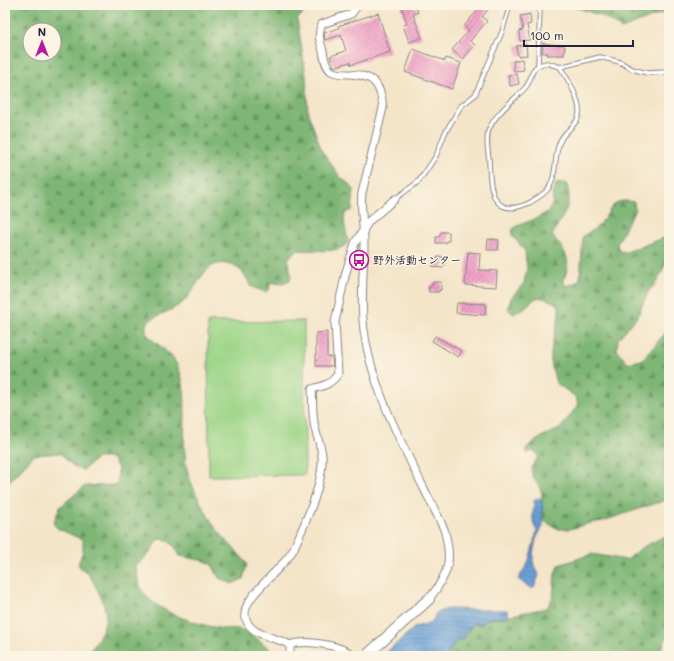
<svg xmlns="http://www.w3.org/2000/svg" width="674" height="661" font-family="Mali,'Klee One',sans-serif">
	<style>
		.green { fill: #9dd588; stroke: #607c62 }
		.forest { fill: url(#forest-firs); stroke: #506c58; fill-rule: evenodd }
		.water { fill: url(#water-rules); stroke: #466189 }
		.building { fill: url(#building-hatch) }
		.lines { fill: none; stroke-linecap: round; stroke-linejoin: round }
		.lane-casing { stroke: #8b8482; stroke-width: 5.5 }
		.street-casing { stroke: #8b8482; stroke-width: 9 }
		.secondary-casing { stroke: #8b8482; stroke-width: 12 }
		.lane { stroke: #fff; stroke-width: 3.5 }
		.street { stroke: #fff; stroke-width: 7 }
		.secondary { stroke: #fff; stroke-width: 10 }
		.labels { text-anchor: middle; stroke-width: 3; stroke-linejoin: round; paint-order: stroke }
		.poi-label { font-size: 11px; font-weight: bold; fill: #22223b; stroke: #fcf5e5; text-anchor: start }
	</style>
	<defs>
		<pattern id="forest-firs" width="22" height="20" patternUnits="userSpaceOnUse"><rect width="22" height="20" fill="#7eb674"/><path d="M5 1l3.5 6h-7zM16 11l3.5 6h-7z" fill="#679460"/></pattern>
		<pattern id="water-rules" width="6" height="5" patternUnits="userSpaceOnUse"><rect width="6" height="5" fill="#69a0d7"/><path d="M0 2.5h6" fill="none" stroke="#5682b0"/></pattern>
		<pattern id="building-hatch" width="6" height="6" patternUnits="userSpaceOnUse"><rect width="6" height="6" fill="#ef9ec6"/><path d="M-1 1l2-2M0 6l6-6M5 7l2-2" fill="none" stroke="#c180a2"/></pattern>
	</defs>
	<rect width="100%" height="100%" fill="#fcf5e5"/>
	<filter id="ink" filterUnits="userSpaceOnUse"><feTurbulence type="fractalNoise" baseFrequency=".025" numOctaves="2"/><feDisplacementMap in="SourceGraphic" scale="8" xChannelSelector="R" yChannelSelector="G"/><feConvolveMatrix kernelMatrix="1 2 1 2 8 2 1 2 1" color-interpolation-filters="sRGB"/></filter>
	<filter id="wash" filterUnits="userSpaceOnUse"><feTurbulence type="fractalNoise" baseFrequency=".012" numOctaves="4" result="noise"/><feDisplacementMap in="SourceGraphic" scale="16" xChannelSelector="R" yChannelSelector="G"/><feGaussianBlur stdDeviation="0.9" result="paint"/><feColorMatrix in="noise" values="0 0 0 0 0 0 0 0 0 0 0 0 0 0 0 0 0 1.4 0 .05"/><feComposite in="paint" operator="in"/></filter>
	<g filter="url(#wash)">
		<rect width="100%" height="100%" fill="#f4e5c9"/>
		<polygon class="green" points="304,321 305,475 209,476 208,322"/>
		<g class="forest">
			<path d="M5,5H318L312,6L297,19L306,75L308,113L322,151L341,178L349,184L354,190L352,210L345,213L344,221L348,242C339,256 312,248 295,251L288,259L291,275L290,280L279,284L273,282L269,284L270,289L265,292L250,286C247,276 241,268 231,265C203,256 199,289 182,303C171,312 156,314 146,324V333C155,344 171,352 177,365C194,399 176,446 191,482C196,495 210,521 219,532C228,544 239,552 247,564L243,579L232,584L219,578L213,566L206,561L180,556L175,547L166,539H158L148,555L136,566C137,575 138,584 143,592C156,612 201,626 224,629C229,629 234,628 239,629C248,631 271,648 276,656H87C94,646 107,626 106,614C105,604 95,583 89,575C85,570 81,570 78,564L83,551V540L57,528L53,523L60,507L85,486L117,485L118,468L112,458H97L83,470L73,466L60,453L34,455L5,486ZM30,30H54V54H30Z"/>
			<polygon points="569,5 669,5 669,15 662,13 622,29 602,16"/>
			<path d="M557,183H566C575,203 561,218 552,235C565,251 573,260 563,281L566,286L573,284L580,279L583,236C588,233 595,229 599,225C612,211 610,197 634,202L635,209L617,244L619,251L626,252L669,236V255L665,265L657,282L648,292L637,317L618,339L617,350L627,363L642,360L669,329V499L603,521L590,523L570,529H559L543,521C540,513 542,504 542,495C540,480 522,475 538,458V454L534,451L526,453V448L543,436L560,429L578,405L576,397L556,383C554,374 550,364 551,355C552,338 560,322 559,305C528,288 537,305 513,314L508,308L511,298L524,283L527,269L525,251L512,235L513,229C523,221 543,220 551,207C555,200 549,194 557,183Z"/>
			<polygon points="669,534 669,632 658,656 447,656 455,642 464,639 466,631 474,624 483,624 485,620 547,608 553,597 555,573 559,565 592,554 627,560 641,548"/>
		</g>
		<g class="water">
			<path d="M538,498L541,499L542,503L543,526L536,539L533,555V562L539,575L534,588H530L518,579L528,563L537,531C530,521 534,512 534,501Z"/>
			<path d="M447,609L507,610L509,616L485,620L483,624C471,622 467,629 464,639L455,642L447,656H385L389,650L415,627L432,622L436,613Z"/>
		</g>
		<g id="blocks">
			<g class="building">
				<polygon points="401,5 415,5 418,12 413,14 422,38 409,42 403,25 407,24"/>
				<polygon points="482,5 492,5 482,17 487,21 470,41 475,45 463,59 452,50 469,30 464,26"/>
				<polygon points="378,13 390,52 351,65 350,62 334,67 330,56 346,51 341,35 325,40 324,33 339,28 338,26"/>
				<polygon points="530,14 531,24 527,25 530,40 520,41 519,31 523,30 520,16"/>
				<polygon points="543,43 565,46 564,55 547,55 548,53 542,53"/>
				<polygon points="526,44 527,55 518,56 516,46"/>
				<polygon points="413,49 445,61 446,58 461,63 452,89 405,72"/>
				<polygon points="522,59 524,70 514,71 513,61"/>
				<polygon points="517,74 519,84 510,86 508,75"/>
				<polygon points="441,232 449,232 449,241 446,241 446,243 436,243 436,237 439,237"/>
				<polygon points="488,239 499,240 498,250 487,250"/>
				<polygon points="468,252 480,253 479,270 497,271 496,287 465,285"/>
				<polygon points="438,257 446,257 445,265 443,265 443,268 433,267 433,262 436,262"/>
				<polygon points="433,282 441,282 441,290 439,290 439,292 429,292 429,286 432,286"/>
				<polygon points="457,303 486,304 485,315 456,313"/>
				<polygon points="327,332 327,357 332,357 333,366 316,366 316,333"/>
				<polygon points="435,336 462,351 458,357 432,341"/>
			</g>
		</g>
	</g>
	<g filter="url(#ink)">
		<use href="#blocks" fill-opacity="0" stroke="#8b8482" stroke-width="1"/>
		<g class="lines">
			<defs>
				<g id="lane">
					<path d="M547,63L560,67C568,79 585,107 577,120C572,129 562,133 559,144C554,157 557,174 550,186C547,193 536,199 529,203C491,220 490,188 489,160C488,150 485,136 490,127C497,112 514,100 525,88C535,77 527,66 547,63Z"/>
					<polyline points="538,65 540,5"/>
					<polyline points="560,67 600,57 620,62 632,69 647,73 669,72"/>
					<polyline points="395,199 418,182 424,174 436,156 445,133 455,116 461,106 475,95 502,32 510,5"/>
				</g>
				<g id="street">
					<path d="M358,5L351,14L322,24C317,34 320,41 323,51C324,57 325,66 331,71C336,74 343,74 349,74C373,75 381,83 383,108L362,193C360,210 364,225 364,242C364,268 361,294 363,321C369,391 414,466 444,529C453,560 449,574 429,599"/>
					<path d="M290,645C276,636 248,637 245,615C243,596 284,568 293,550C305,523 324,484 322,455C321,446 317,437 315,428C312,416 313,402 312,389C324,386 331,384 338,374L335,322L346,272L355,243L369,221L395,199"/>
					<path d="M290,645C305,639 342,645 353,656"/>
					<polyline points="290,656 290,645"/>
				</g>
				<polyline id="secondary" points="366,656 429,599"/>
			</defs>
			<use href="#lane" class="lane-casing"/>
			<use href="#street" class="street-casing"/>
			<use href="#secondary" class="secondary-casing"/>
			<use href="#lane" class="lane"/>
			<use href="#street" class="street"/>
			<use href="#secondary" class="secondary"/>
		</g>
	</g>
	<defs>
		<symbol id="bus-ring" viewBox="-11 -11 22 22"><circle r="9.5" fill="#fcf5e5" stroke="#b5179e" stroke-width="1.5"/><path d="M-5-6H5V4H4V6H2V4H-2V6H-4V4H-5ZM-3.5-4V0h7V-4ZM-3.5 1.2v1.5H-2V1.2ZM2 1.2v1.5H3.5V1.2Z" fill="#b5179e"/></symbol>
	</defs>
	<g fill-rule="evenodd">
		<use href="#bus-ring" x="348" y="249" width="22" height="22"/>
	</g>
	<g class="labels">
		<g class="poi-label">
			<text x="373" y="264">野外活動センター</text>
		</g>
	</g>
	<rect width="674" height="661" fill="none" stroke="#fcf5e5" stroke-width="20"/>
	<g transform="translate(42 42)"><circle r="19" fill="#fcf5e5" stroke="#a5a1a1"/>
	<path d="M0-3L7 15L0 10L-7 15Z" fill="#b5179e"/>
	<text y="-6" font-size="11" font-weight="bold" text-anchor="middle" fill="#22223b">N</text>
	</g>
	<path d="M524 40v6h109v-6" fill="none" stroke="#22223b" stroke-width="2"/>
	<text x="530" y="40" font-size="12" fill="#22223b" stroke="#fcf5e5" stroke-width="3" paint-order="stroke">100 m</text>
</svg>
